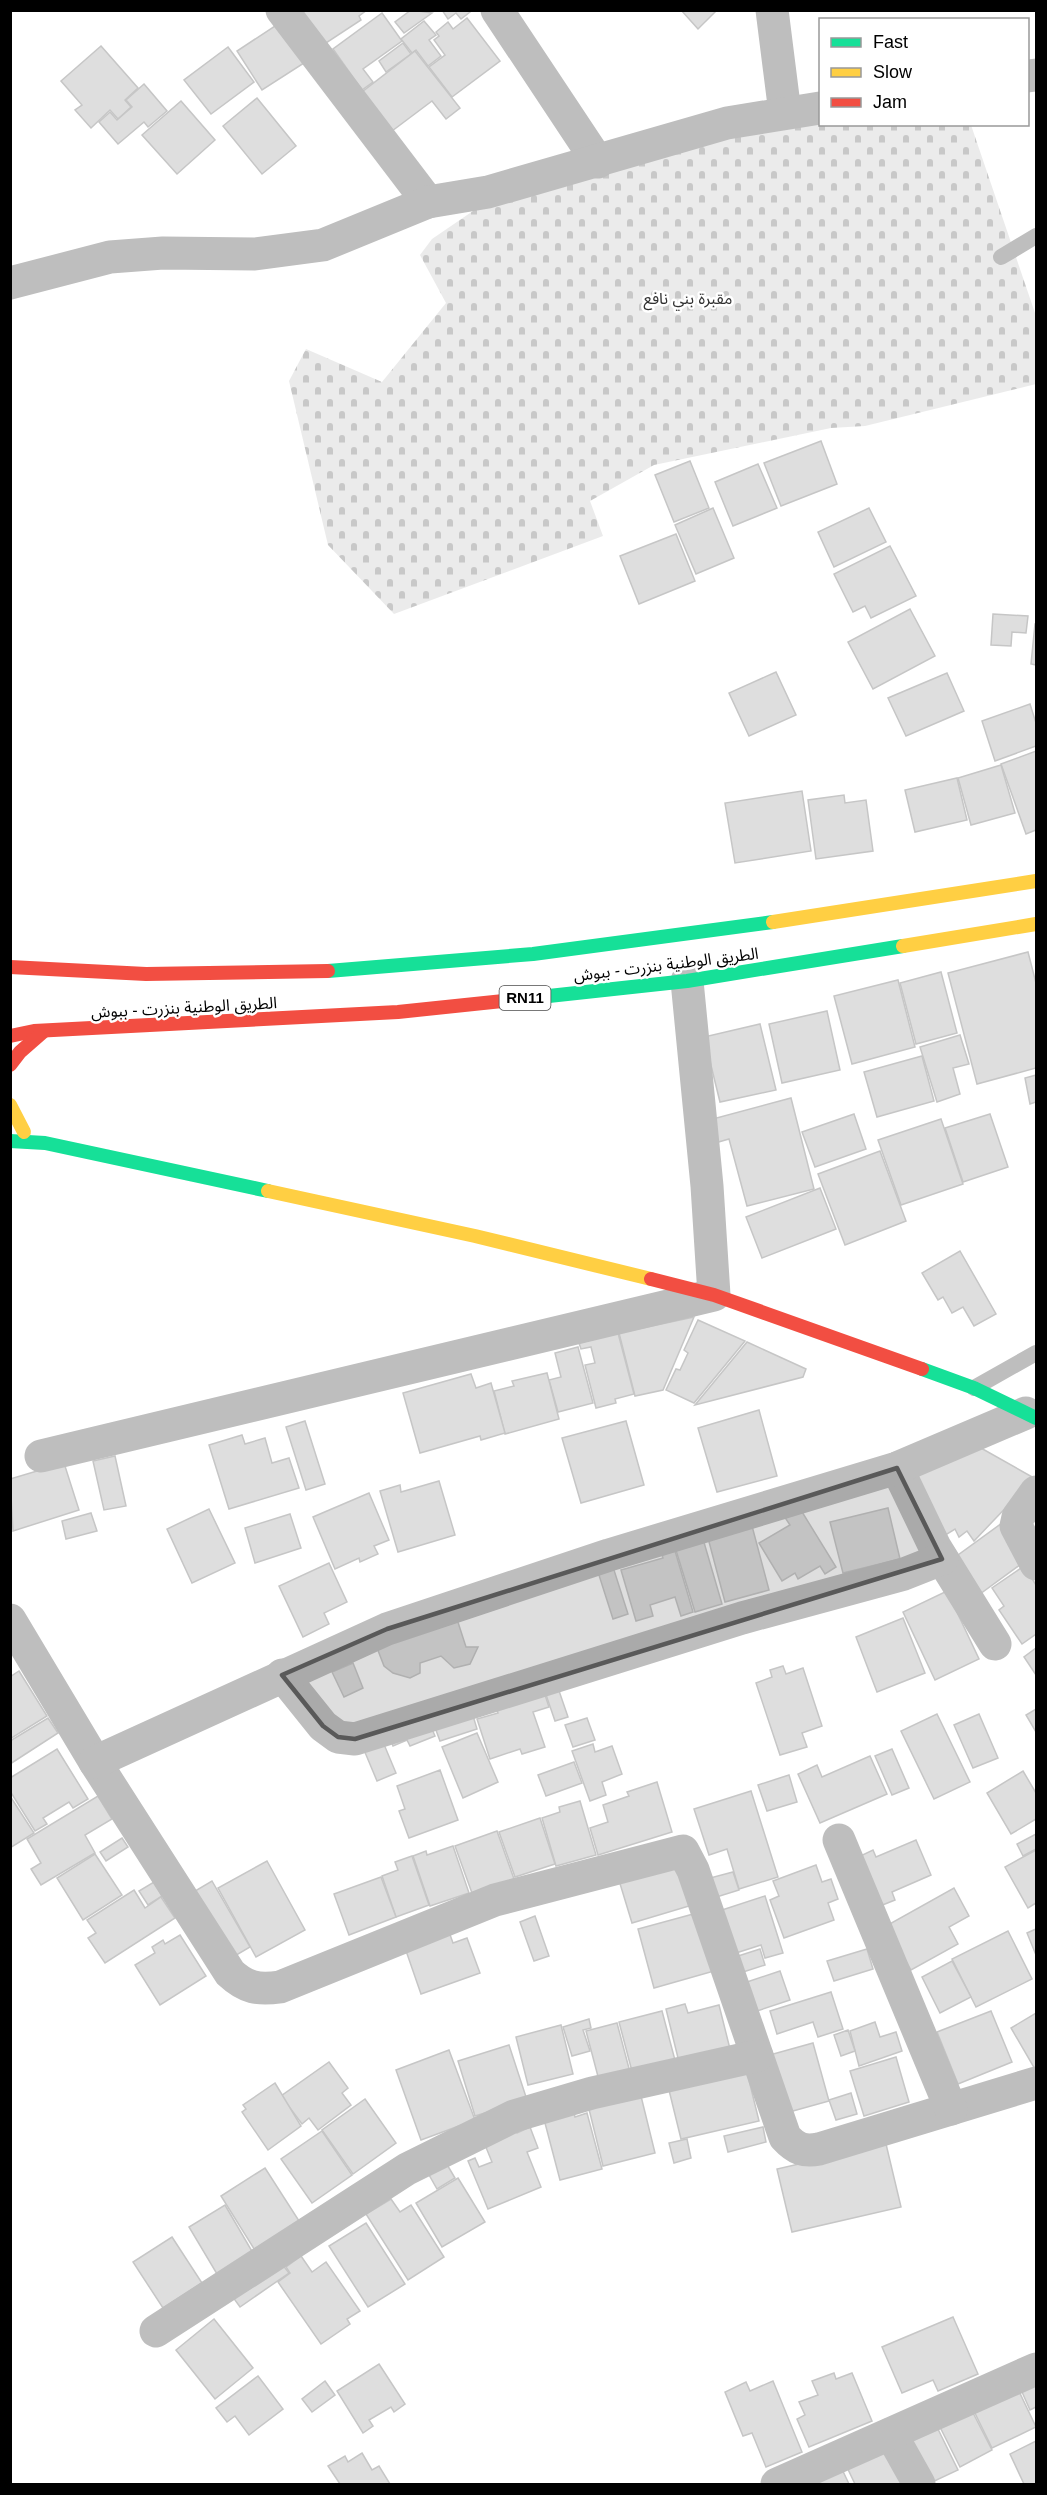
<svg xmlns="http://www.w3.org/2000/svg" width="1047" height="2495" font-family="Arial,'Noto Sans Arabic',sans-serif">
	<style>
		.cemetery { fill: url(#cemetery-stones) }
		.building { fill: #dedede; stroke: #c6c6c6; stroke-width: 1.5 }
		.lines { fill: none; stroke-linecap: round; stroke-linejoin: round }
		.lane { stroke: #bebebe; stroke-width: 16 }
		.street { stroke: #bebebe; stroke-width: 33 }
		.fast { stroke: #16e098; stroke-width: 14 }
		.slow { stroke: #ffcf43; stroke-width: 14 }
		.jam { stroke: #f24e42; stroke-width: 14 }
		.marked { fill: #595959; fill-opacity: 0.2; stroke: #595959; stroke-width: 4.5; stroke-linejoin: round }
		.labels { text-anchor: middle; stroke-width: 5; stroke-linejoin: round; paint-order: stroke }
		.shield { fill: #fff; stroke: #4c4c4c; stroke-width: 1.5 }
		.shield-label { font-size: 15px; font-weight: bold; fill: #000 }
		.park-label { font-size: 16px; fill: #313131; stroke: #fff }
		.street-label { font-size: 16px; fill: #000; stroke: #fff }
	</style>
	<defs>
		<pattern id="cemetery-stones" width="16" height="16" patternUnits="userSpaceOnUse" patternTransform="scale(1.5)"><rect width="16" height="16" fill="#ebebeb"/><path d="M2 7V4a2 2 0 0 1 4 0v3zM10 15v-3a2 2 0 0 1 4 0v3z" fill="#c8c8c8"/></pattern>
	</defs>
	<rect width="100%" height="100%" fill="#fff"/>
	<polygon class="cemetery" points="820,124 971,125 1036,316 1036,384 865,426 831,428 654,465 590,501 603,536 394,614 328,545 289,381 306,349 382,382 446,303 420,255 432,239 492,198 653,147"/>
	<g class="building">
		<polygon points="300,10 367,10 359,16 361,20 323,45"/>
		<polygon points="411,10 432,13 404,33 395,22"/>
		<polygon points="442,10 469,10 470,12 461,19 456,13 448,19"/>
		<polygon points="681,10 717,10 698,29"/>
		<polygon points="382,13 402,41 363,69 373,82 362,90 333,49"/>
		<polygon points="467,18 500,61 452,97 429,67 445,55 434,40 439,36 436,32 448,22 453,29"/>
		<polygon points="424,21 436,35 429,40 441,56 428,66 416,50 412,53 401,39"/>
		<polygon points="278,24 304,63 262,90 237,51"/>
		<polygon points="403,43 411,54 386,72 379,61"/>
		<polygon points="101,46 138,88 125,100 131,107 118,119 110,110 91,128 75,110 82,105 61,81"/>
		<polygon points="228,47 254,82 211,114 184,80"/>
		<polygon points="415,51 460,108 446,119 432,101 392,131 362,92"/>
		<polygon points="144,84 167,111 148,127 144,122 118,144 99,122 110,112 117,120 132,107 126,100"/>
		<polygon points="257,98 296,146 262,174 223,126"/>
		<polygon points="181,101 215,140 177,174 142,135"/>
		<polygon points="821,441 837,484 781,506 764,463"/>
		<polygon points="690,461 709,508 674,522 655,475"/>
		<polygon points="758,464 777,508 733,526 715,482"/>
		<polygon points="713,508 734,558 696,574 675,525"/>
		<polygon points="869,508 886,542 834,567 818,532"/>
		<polygon points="676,534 695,581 639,604 620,556"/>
		<polygon points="890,546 916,596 871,618 865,606 853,612 834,574"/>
		<polygon points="910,609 935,656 873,689 848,642"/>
		<polygon points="993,614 1028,616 1026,633 1012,632 1011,646 991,645"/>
		<polygon points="1035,624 1036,624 1036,665 1031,664"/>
		<polygon points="776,672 796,715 749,736 729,693"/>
		<polygon points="947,673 964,711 906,736 888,698"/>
		<polygon points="1030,704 1036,723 1036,746 995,761 982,721"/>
		<polygon points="1036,751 1036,830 1026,834 1001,764"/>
		<polygon points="1001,765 1015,813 971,825 958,778"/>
		<polygon points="957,778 967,820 915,832 905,790"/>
		<polygon points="802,791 811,851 735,863 725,803"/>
		<polygon points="844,795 845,803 866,800 873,851 816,859 808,800"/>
		<polygon points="1028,952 1036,983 1036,1068 977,1084 948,973"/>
		<polygon points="941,972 957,1033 916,1044 900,983"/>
		<polygon points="898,980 915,1047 852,1064 834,996"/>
		<polygon points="827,1011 840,1070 782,1083 769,1024"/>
		<polygon points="760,1024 776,1090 720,1102 704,1037"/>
		<polygon points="960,1035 969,1064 953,1068 960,1094 937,1102 920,1047"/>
		<polygon points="922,1056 934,1101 877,1117 864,1072"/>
		<polygon points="1036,1075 1036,1102 1030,1104 1025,1078"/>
		<polygon points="791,1098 814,1189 747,1206 729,1139 715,1143 709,1120"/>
		<polygon points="854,1114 866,1149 815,1167 802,1132"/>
		<polygon points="990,1114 1008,1167 963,1182 945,1128"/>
		<polygon points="941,1119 963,1184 901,1205 878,1140"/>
		<polygon points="880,1151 906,1221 845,1245 818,1174"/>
		<polygon points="820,1188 836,1229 762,1258 746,1217"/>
		<polygon points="960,1251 996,1314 974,1326 963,1307 952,1313 943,1297 938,1300 922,1273"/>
		<polygon points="694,1317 663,1390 635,1396 619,1333"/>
		<polygon points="698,1320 745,1341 694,1403 666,1390 676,1369 680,1370 688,1353 684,1350"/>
		<polygon points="618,1333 634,1394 615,1399 616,1403 596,1408 585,1365 595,1363 591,1347 581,1349 579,1343"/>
		<polygon points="747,1342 806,1369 803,1377 695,1405"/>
		<polygon points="578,1347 593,1403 558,1412 549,1380 561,1377 555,1353"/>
		<polygon points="547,1373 559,1419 505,1434 494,1391 514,1386 512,1381"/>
		<polygon points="471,1374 476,1388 491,1383 505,1433 481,1440 480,1436 420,1453 403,1393"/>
		<polygon points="759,1410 777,1476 717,1492 698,1428"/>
		<polygon points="305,1421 325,1484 306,1490 286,1427"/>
		<polygon points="626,1421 644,1485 581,1503 562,1438"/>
		<polygon points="242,1435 245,1444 265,1438 272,1463 289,1458 299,1488 229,1509 209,1445"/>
		<polygon points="972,1443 1034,1478 974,1541 967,1531 959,1537 955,1529 939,1539 908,1476"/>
		<polygon points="115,1456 126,1506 104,1510 93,1461"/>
		<polygon points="64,1463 79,1510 13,1531 10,1479"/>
		<polygon points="439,1481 455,1535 398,1552 380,1491 400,1485 401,1492"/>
		<polygon points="369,1493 389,1540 374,1546 378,1554 360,1562 359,1558 335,1569 313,1517"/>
		<polygon points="799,1507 836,1567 825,1574 820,1566 798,1579 795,1573 782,1581 759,1543 790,1525 784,1516"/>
		<polygon points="888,1508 900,1559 843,1573 830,1522"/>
		<polygon points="209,1509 235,1563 192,1583 167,1529"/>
		<polygon points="91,1513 97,1531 66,1539 62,1521"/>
		<polygon points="290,1514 301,1548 255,1563 245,1528"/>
		<polygon points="1002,1523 1028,1559 980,1594 954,1558"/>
		<polygon points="752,1526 769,1590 725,1602 708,1538"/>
		<polygon points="703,1539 722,1604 695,1612 675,1547"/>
		<polygon points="673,1544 693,1612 681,1616 675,1597 650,1605 653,1616 636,1621 621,1570 663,1558 660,1548"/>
		<polygon points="329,1563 347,1602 324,1613 329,1624 303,1637 279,1586"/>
		<polygon points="1024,1566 1036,1585 1036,1634 1022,1644 999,1610 1004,1606 992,1588"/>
		<polygon points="613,1567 628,1614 613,1619 598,1572"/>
		<polygon points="947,1591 979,1659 935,1680 903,1612"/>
		<polygon points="455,1613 466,1647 478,1647 470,1664 454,1668 441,1656 420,1663 420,1673 410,1678 393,1673 384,1666 374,1640"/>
		<polygon points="903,1618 925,1673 877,1692 856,1637"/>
		<polygon points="1036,1648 1036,1675 1024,1657"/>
		<polygon points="353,1663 363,1688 344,1697 332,1672"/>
		<polygon points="783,1666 786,1674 803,1668 822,1726 802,1733 807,1747 780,1755 756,1683 772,1677 770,1670"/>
		<polygon points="19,1671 47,1716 10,1739 10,1677"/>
		<polygon points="556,1682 568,1717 555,1721 543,1686"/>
		<polygon points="542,1686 549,1707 533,1712 545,1747 522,1754 520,1749 490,1759 477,1719 498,1713 494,1702"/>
		<polygon points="471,1709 477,1729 440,1741 433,1722"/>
		<polygon points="1036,1709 1036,1732 1026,1715"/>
		<polygon points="937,1714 970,1782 934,1799 901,1731"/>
		<polygon points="979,1714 998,1758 973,1768 954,1725"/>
		<polygon points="48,1718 58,1733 10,1764 10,1741"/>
		<polygon points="587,1718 595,1740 573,1747 565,1725"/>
		<polygon points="429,1722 435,1736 410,1746 407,1740 393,1746 390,1738"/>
		<polygon points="477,1733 498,1782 463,1798 442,1747"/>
		<polygon points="383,1742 396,1773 377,1781 364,1750"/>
		<polygon points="593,1744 595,1752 612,1746 622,1774 602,1782 606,1795 590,1801 572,1751"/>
		<polygon points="57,1749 88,1799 73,1808 69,1802 43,1818 47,1824 35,1831 10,1791 10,1778"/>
		<polygon points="892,1749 909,1788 892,1795 875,1756"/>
		<polygon points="870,1756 887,1794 820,1823 798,1774 817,1765 822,1777"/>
		<polygon points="574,1762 582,1783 546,1796 538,1775"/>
		<polygon points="440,1770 458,1820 409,1838 399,1811 405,1809 397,1786"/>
		<polygon points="1023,1771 1036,1793 1036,1819 1011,1834 987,1793"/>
		<polygon points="789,1775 797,1802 767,1811 758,1785"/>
		<polygon points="657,1782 672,1832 598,1855 590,1828 608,1822 603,1805 629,1796 627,1792"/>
		<polygon points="751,1791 778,1877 739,1889 727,1849 709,1855 694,1809"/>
		<polygon points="10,1796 34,1833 10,1848"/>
		<polygon points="98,1796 112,1819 85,1835 95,1853 41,1885 31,1869 41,1863 27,1839"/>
		<polygon points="580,1801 596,1855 556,1866 542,1818 560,1812 559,1807"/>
		<polygon points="540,1818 555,1864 515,1877 499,1832"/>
		<polygon points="497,1831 514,1879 472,1893 455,1846"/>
		<polygon points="1036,1834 1036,1849 1023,1856 1017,1844"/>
		<polygon points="122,1838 128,1847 106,1861 100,1852"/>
		<polygon points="916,1840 931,1875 892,1892 895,1900 875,1908 854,1859 873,1850 876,1857"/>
		<polygon points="453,1846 469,1893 430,1906 413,1856 426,1851 427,1855"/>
		<polygon points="1036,1850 1036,1903 1028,1908 1005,1867"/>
		<polygon points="95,1854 122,1895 83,1920 57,1878"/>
		<polygon points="412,1856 429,1905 396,1917 382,1876 398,1870 395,1862"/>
		<polygon points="675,1860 689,1906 632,1923 618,1877"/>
		<polygon points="267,1861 305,1930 256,1957 218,1888"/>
		<polygon points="816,1865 822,1882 831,1879 838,1899 828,1903 834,1920 784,1938 770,1900 779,1896 773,1881"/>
		<polygon points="733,1872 739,1890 707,1900 710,1878"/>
		<polygon points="381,1877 396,1917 349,1935 334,1894"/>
		<polygon points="212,1881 250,1947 228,1960 190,1894"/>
		<polygon points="154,1882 162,1896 148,1905 139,1891"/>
		<polygon points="954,1888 969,1916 949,1927 958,1944 911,1970 886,1926"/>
		<polygon points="134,1890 145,1908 161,1897 175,1918 105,1963 88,1938 96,1933 87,1920"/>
		<polygon points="765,1896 783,1953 765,1958 761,1945 736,1953 722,1910"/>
		<polygon points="697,1913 714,1971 654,1988 638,1929"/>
		<polygon points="535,1916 549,1956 534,1961 520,1922"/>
		<polygon points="448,1929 453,1943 467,1938 480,1973 421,1994 404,1945"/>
		<polygon points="1036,1929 1036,1955 1027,1933"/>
		<polygon points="1008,1931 1032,1979 976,2007 952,1959"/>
		<polygon points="180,1935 206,1976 160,2005 135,1965 155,1953 152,1947 163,1940 165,1944"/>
		<polygon points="760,1949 765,1965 740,1973 735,1957"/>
		<polygon points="867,1949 873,1969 834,1981 827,1961"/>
		<polygon points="952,1961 971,1997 940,2013 922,1977"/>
		<polygon points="780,1971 790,2000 754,2012 744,1983"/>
		<polygon points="831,1992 843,2029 818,2037 813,2022 777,2034 770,2011"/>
		<polygon points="685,2004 688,2013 719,2005 730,2049 679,2062 666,2009"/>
		<polygon points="662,2011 676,2064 633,2075 619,2022"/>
		<polygon points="991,2011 1012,2062 958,2084 937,2032"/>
		<polygon points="1036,2013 1036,2071 1011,2028"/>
		<polygon points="589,2019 591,2028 583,2030 590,2051 572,2056 563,2027"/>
		<polygon points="875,2022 880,2037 896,2032 902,2051 859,2066 850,2031"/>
		<polygon points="617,2023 631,2076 600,2084 586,2031"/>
		<polygon points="561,2025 573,2074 528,2085 516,2037"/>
		<polygon points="848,2030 855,2051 841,2056 834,2035"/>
		<polygon points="813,2043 829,2101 782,2114 766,2056"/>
		<polygon points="509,2045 527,2100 475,2116 458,2061"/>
		<polygon points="449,2050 475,2120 421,2140 396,2070"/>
		<polygon points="896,2057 909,2102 864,2116 850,2071"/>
		<polygon points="329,2062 348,2088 342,2093 351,2105 318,2130 309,2118 302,2124 281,2096"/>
		<polygon points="746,2068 759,2121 681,2139 668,2086"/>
		<polygon points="275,2083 301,2126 268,2150 242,2112 246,2109 243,2105"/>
		<polygon points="640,2092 655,2153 603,2166 588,2105"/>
		<polygon points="851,2093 857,2114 836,2120 829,2100"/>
		<polygon points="365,2099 396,2143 353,2174 322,2130"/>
		<polygon points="572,2105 575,2117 587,2113 602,2169 560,2180 545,2123"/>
		<polygon points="515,2127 517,2133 530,2127 538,2148 527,2152 541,2187 488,2209 468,2161 475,2158 479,2167 492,2162 483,2140"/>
		<polygon points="763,2127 766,2142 728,2152 724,2136"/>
		<polygon points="322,2131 352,2175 312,2203 281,2159"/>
		<polygon points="687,2139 691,2158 674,2163 669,2143"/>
		<polygon points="886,2144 901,2207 792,2232 777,2169"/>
		<polygon points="442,2156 455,2178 437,2189 424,2166"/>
		<polygon points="265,2168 301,2224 256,2252 221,2196"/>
		<polygon points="458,2178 485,2222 442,2247 416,2203"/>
		<polygon points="391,2199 400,2212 411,2205 444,2257 408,2280 366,2214"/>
		<polygon points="225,2205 253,2253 217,2274 189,2227"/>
		<polygon points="366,2223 405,2284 368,2307 329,2246"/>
		<polygon points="172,2237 202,2283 163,2308 133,2262"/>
		<polygon points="275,2255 289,2273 240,2307 227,2289"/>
		<polygon points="301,2256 312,2272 326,2262 360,2311 347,2319 350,2324 321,2344 278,2282 290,2273 286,2267"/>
		<polygon points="953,2317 978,2374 938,2391 933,2380 902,2393 882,2347"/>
		<polygon points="214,2319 253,2368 215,2399 176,2350"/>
		<polygon points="379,2364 405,2404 394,2412 391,2407 369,2420 373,2426 363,2433 337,2391"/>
		<polygon points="834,2373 836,2379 852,2373 872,2421 809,2447 797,2419 805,2415 799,2402 818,2395 812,2381"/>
		<polygon points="1036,2375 1036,2407 1030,2410 1018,2383"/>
		<polygon points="258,2376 283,2409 249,2435 235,2416 227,2422 216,2408"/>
		<polygon points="325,2381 335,2395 312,2412 302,2399"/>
		<polygon points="773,2381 802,2452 766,2467 752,2433 743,2436 725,2392 746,2382 750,2391"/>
		<polygon points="1015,2383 1036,2427 992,2448 971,2405"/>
		<polygon points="969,2405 992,2450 960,2467 937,2421"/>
		<polygon points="934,2421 958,2470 928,2484 904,2436"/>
		<polygon points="1036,2441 1036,2484 1024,2484 1010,2454"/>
		<polygon points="882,2445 902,2484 855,2484 845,2463"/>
		<polygon points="362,2453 372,2470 379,2466 390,2484 340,2484 328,2466 345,2456 348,2462"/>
		<polygon points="840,2465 849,2484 814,2484"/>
	</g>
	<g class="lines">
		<g class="lane">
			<polyline points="1001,257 1036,236"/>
			<polyline points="974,1388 1036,1353"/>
		</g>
		<g class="street">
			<polyline points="282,10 428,202"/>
			<polyline points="497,10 598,162"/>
			<polyline points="772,10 785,113"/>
			<polyline points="1028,76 1036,75"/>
			<polyline points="10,283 110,257 163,253 255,254 323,245 428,202 488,192 727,123 820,108"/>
			<polyline points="41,1456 714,1295 707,1186 687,981"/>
			<polyline points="897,1468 935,1547 995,1644"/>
			<polyline points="1036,1492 1018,1517 1016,1526 1036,1564"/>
			<path d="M10,1620L95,1762L230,1973C246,1988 258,1990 280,1987L495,1900L683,1851L693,1870L785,2137C796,2149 804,2152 819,2149L1036,2083"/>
			<polyline points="282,1675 323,1726 338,1737 355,1739 742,1618 904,1574 942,1559"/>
			<polyline points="95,1762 387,1629 609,1555 897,1468 1026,1413"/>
			<polyline points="839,1840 951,2109"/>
			<polyline points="156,2331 407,2169 514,2116 592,2093 757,2056"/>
			<polyline points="891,2434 919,2484"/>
			<polyline points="777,2484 1036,2369"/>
		</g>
		<g class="fast">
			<polyline points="328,971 533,954 773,922"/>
			<polyline points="512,1000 687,981 903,946"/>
			<polyline points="10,1141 45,1143 268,1191"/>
			<polyline points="922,1369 974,1388 1036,1418"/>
		</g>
		<g class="slow">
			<polyline points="773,922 1036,881"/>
			<polyline points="903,946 1036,924"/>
			<polyline points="10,1105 24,1132"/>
			<polyline points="268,1191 475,1236 651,1279"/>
		</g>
		<g class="jam">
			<polyline points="10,967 146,974 328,971"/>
			<polyline points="10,1036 34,1031 398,1012 512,1000"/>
			<polyline points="10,1065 20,1052 44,1031"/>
			<polyline points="651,1279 714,1295 922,1369"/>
		</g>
	</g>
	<path class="marked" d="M897,1468L942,1559L355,1739L338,1737L323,1726L282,1675L387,1629Z"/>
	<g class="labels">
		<rect class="shield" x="499.5" y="986" width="51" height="24" rx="4.5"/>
		<g class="shield-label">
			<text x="525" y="1003">RN11</text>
		</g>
		<g class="park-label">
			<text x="688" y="304">مقبرة بني نافع</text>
		</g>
		<g class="street-label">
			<text transform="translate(666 964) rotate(-7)" y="6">الطريق الوطنية بنزرت - ببوش</text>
			<text transform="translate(184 1007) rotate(-3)" y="6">الطريق الوطنية بنزرت - ببوش</text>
		</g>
	</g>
	<rect width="1047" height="2495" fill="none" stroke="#000000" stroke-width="24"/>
	<rect x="819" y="18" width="210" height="108" fill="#ffffff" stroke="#999999" stroke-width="1.5"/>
	<rect x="831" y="38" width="30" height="9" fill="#16e098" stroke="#999999" stroke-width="1.5"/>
	<text x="873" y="48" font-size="18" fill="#000000">Fast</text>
	<rect x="831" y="68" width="30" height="9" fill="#ffcf43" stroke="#999999" stroke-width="1.5"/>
	<text x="873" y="78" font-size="18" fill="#000000">Slow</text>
	<rect x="831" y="98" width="30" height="9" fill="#f24e42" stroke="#999999" stroke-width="1.5"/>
	<text x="873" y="108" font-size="18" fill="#000000">Jam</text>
</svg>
